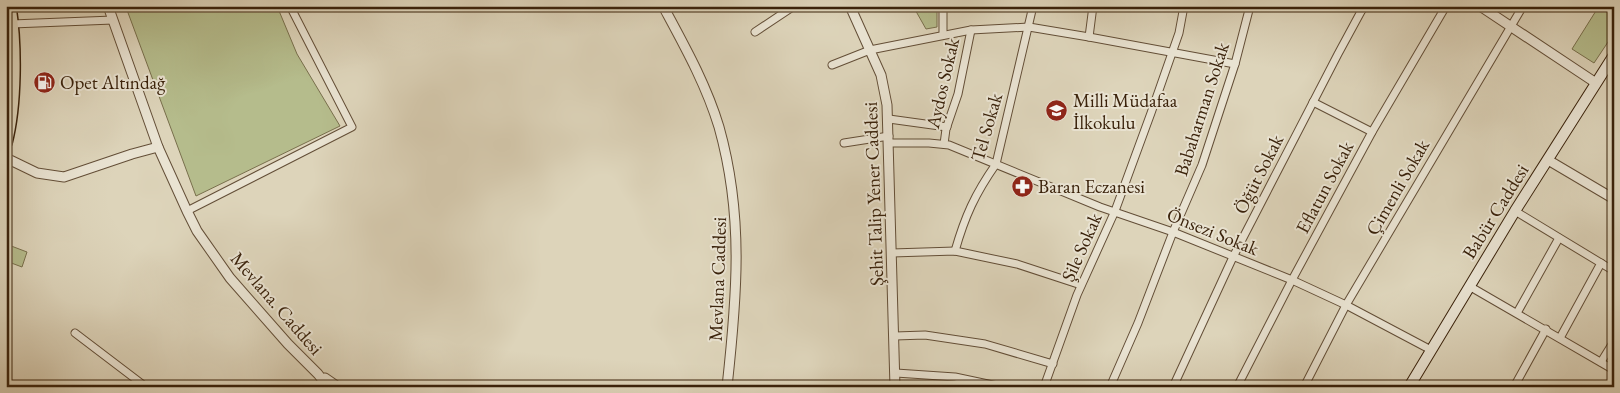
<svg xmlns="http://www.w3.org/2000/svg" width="1620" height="393" font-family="'EB Garamond',serif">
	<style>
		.green { fill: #b5bc8c; stroke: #786f4c }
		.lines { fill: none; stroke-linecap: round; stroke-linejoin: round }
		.minor-casing { stroke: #634e37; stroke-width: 9 }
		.tertiary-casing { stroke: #634e37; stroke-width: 11 }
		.secondary-casing { stroke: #3a220b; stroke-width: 12 }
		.primary-casing { stroke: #3a220b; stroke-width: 14 }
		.minor { stroke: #e9e3d2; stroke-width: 7 }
		.tertiary { stroke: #e9e3d2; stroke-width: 9 }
		.secondary { stroke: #e9e3d2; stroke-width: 10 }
		.primary { stroke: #ddd4ba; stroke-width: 11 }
		.labels { text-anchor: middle; stroke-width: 4; stroke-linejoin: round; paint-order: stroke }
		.poi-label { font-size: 19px; fill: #3a220b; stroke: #e9e3d2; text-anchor: start }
		.street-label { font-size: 19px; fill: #3a220b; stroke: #e9e3d2 }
	</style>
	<rect width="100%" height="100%" fill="#ddd4ba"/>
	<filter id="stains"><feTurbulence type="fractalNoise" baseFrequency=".004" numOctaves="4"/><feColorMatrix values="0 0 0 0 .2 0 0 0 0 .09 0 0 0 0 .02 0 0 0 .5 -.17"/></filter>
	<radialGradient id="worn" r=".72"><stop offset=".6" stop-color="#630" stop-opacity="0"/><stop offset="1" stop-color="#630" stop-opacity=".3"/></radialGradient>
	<g class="green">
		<polygon points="139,6 277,6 297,54 340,126 196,196 127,10"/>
		<polygon points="913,6 937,6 937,27 926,29"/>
		<polygon points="1599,6 1614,7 1614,33 1594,63 1572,49"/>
		<polygon points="6,244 27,252 22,267 6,261"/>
	</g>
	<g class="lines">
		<defs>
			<g id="minor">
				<polyline points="1351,6 1362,10"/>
				<polyline points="109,9 121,6"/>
				<polyline points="12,24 113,20"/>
				<polyline points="755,32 794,6"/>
				<polyline points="943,35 943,6"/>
				<polyline points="1089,37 1093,6"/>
				<polyline points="832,65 870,50 971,30 1029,27 1089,37 1235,64"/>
				<polyline points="1313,102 1372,132"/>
				<polyline points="889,119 947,127"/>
				<polyline points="844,143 889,136"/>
				<polyline points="889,143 929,143 949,145 1100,207 1173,232 1292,280 1346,305 1431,350"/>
				<polyline points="944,144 946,129 958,94 971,30"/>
				<polyline points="187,211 352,127 290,6"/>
				<polyline points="1515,211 1614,271"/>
				<path d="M955,251C965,216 975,194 996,164L1033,6"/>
				<polyline points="892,253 955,251 1017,264 1081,285"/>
				<polyline points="1469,286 1614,370"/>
				<polyline points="1517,313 1559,238"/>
				<polyline points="75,333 146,387"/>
				<polyline points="895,336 925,335 985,344 1053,364"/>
				<polyline points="1560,338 1601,263"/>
				<polyline points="1601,362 1614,341"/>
				<polyline points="896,373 955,377 1002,387"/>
				<polyline points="1044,387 1077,295 1115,211 1151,113 1179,33 1184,6"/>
				<polyline points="1110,387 1138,323 1173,232 1202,165 1235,64 1250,6"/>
				<polyline points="1173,387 1233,257 1338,54 1364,6"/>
				<polyline points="1237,387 1292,280 1372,132 1446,6"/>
				<polyline points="1304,387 1346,305 1523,6"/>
				<polyline points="1514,387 1546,329"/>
			</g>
			<g id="tertiary">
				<polyline points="108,6 158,147 187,211 197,231 230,278 288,344 318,374 328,387"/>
				<path d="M663,6C684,45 706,84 719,127C744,216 737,296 727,387"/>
				<polyline points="850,6 881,75 887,105 895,387"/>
				<polyline points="1480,6 1596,83"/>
				<polyline points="6,158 37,173 64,177 132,154 158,147"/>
				<polyline points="1548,160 1614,199"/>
				<polyline points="325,378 338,387"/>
			</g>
			<polyline id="secondary" points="1409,387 1515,211 1614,55"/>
			<path id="primary" d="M6,143C16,105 16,45 10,6"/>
		</defs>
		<use href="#minor" class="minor-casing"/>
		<use href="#tertiary" class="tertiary-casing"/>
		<use href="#secondary" class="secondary-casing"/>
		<use href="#primary" class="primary-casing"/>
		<use href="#minor" class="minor"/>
		<use href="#tertiary" class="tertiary"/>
		<use href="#secondary" class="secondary"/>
		<use href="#primary" class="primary"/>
	</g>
	<defs>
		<symbol id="fuel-disc" viewBox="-11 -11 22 22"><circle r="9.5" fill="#8f2418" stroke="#e9e3d2"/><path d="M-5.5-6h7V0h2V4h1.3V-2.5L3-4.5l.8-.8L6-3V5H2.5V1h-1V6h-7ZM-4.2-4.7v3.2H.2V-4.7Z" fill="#fff"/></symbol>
		<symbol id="school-disc" viewBox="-11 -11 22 22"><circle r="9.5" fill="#8f2418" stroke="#e9e3d2"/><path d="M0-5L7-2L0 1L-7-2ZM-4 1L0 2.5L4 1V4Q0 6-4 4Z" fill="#fff"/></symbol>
		<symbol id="pharmacy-disc" viewBox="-11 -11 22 22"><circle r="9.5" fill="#8f2418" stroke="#e9e3d2"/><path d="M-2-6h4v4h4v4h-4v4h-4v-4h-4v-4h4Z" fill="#fff"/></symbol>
	</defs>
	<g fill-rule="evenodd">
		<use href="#fuel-disc" x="32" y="70" width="25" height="25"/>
		<use href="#school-disc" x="1044" y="98" width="25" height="25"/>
		<use href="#pharmacy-disc" x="1010" y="174" width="25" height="25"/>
	</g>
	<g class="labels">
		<g class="poi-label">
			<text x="60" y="89">Opet Altındağ</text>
			<text x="1073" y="107">Milli Müdafaa<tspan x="1073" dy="22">İlkokulu</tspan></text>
			<text x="1038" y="193">Baran Eczanesi</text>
		</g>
		<g class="street-label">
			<text transform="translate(942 83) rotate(-77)" y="7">Aydos Sokak</text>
			<text transform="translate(1201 109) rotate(-72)" y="7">Babaharman Sokak</text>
			<text transform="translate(986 127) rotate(-74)" y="7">Tel Sokak</text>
			<text transform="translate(1258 174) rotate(-63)" y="7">Öğüt Sokak</text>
			<text transform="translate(1324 187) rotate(-62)" y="7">Eflatun Sokak</text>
			<text transform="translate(1397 187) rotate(-60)" y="7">Çimenli Sokak</text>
			<text transform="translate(873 194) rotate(-92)" y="7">Şehit Talip Yener Caddesi</text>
			<text transform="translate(1495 211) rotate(-58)" y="7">Babür Caddesi</text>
			<text transform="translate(1213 231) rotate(22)" y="7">Önsezi Sokak</text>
			<text transform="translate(1081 247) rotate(-66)" y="7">Şile Sokak</text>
			<text transform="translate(717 279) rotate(-88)" y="7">Mevlana Caddesi</text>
			<text transform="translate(277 303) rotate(49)" y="7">Mevlana. Caddesi</text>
		</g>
	</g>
	<rect width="1620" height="393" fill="none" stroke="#ddd4ba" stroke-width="25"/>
	<rect x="8" y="8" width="1605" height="378" fill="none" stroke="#3a220b" stroke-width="2.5"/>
	<rect x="12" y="12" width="1595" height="368" fill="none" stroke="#3a220b"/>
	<rect width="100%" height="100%" filter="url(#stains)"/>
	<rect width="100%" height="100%" fill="url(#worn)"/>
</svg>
